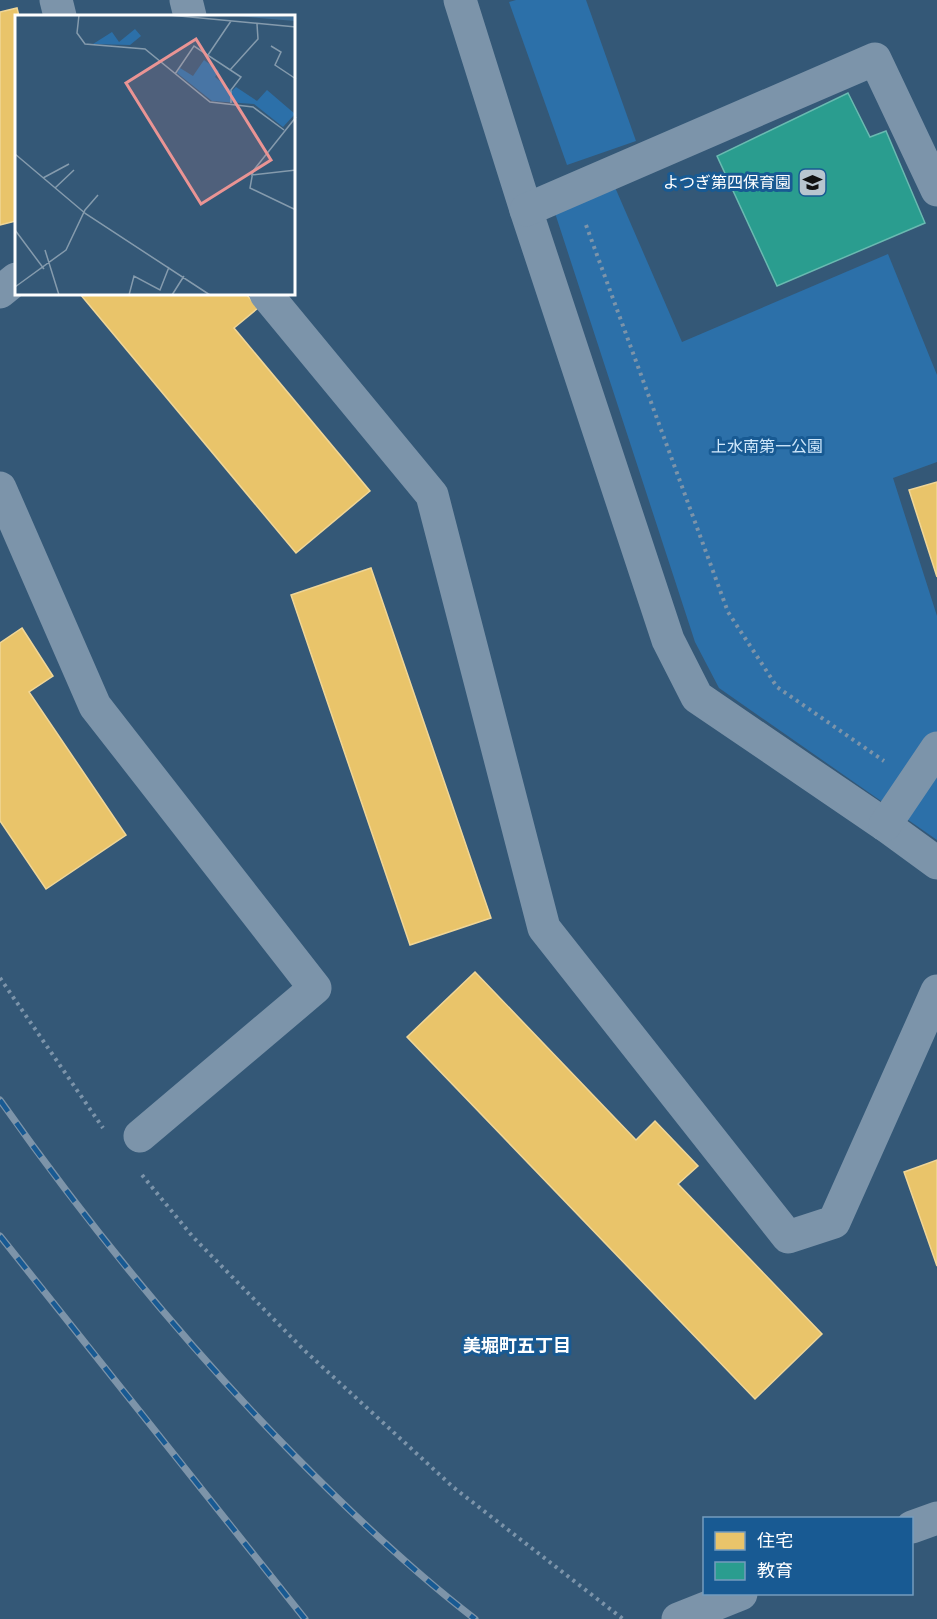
<svg xmlns="http://www.w3.org/2000/svg" width="937" height="1619" font-family="Commissioner,'Noto Sans JP',sans-serif">
	<style>
		.green { fill: #2c70a9 }
		.homes { fill: #e9c46a; stroke: #f0d697; stroke-width: 1.5 }
		.schools { fill: #2a9d8f; stroke: #6abab1; stroke-width: 1.5 }
		.lines { fill: none; stroke-linecap: round; stroke-linejoin: round }
		.path { stroke: #7c94aa; stroke-width: 4; stroke-dasharray: 3 4.5; stroke-linecap: butt }
		.minor { stroke: #7c94aa; stroke-width: 33 }
		.rail-casing { stroke: #7d94a9; stroke-width: 7 }
		.rail { stroke: #185a93; stroke-width: 4.5; stroke-dasharray: 14; stroke-linecap: butt }
		.labels { text-anchor: middle; stroke-width: 6; stroke-linejoin: round; paint-order: stroke }
		.poi-label { font-size: 16px; fill: #fff; stroke: #185a93; text-anchor: end }
		.park-label { font-size: 16px; fill: #cfe7fb; stroke: #185a93 }
		.neighbourhood-label { font-size: 18px; font-weight: bold; fill: #fff; stroke: #185a93 }
		.inset-road { fill: none; stroke: #859bad; stroke-width: 1.5 }
		.view { fill: #ea9494; fill-opacity: 0.15; stroke: #ea9494; stroke-width: 3 }
		.inset-edge { fill: none; stroke: #fff; stroke-width: 3 }
	</style>
	<rect width="100%" height="100%" fill="#345877"/>
	<g class="green">
		<polygon points="516,0 586,0 636,141 567,165 509,2"/>
		<polygon points="614,185 682,342 888,254 937,375 937,462 893,478 937,616 937,840 719,688 695,642 555,213"/>
	</g>
	<g class="homes">
		<polygon points="17,8 19,16 16,16 16,221 0,225 0,12"/>
		<polygon points="80,294 246,294 258,308 234,328 370,491 296,553"/>
		<polygon points="937,482 937,577 909,490"/>
		<polygon points="371,568 491,918 410,945 291,595"/>
		<polygon points="22,628 53,676 29,692 126,835 46,889 0,821 0,643"/>
		<polygon points="475,972 636,1140 655,1121 698,1166 678,1184 822,1334 755,1399 407,1037"/>
		<polygon points="937,1160 937,1266 904,1172"/>
	</g>
	<polygon class="schools" points="848,93 870,137 886,131 925,223 777,286 717,156"/>
	<g class="lines">
		<g class="path">
			<polyline points="586,225 728,612 777,687 884,761"/>
			<polyline points="0,978 103,1128"/>
			<polyline points="142,1175 193,1237 304,1350 453,1487 623,1619"/>
		</g>
		<g class="minor">
			<polyline points="56,0 60,16"/>
			<polyline points="186,0 190,16"/>
			<polyline points="460,0 526,210 668,640 697,697 885,825 937,863"/>
			<polyline points="526,210 875,59 937,190"/>
			<polyline points="0,292 16,279"/>
			<polyline points="266,294 432,495 544,928 788,1237 834,1222 937,991"/>
			<polyline points="0,488 95,706 315,988 140,1136"/>
			<polyline points="885,825 937,748"/>
			<polyline points="912,1527 937,1518"/>
			<polyline points="678,1619 741,1594"/>
		</g>
		<defs>
			<g id="rail">
				<path d="M0,1100C89,1226 185,1344 293,1454C350,1512 410,1569 475,1619"/>
				<polyline points="0,1236 305,1619"/>
			</g>
		</defs>
		<use href="#rail" class="rail-casing"/>
		<use href="#rail" class="rail"/>
	</g>
	<defs>
		<symbol id="school-square" viewBox="-11 -11 22 22"><rect x="-9" y="-9" width="18" height="18" rx="4" fill="#b8c5cf" stroke="#185a93"/><path d="M0-5L7-2L0 1L-7-2ZM-4 1L0 2.5L4 1V4Q0 6-4 4Z" fill="#111"/></symbol>
	</defs>
	<g fill-rule="evenodd">
		<use href="#school-square" x="796" y="166" width="33" height="33"/>
	</g>
	<g class="labels">
		<g class="poi-label">
			<text x="791" y="188">よつぎ第四保育園</text>
		</g>
		<g class="park-label">
			<text x="767" y="452">上水南第一公園</text>
		</g>
		<g class="neighbourhood-label">
			<text x="517" y="1352">美堀町五丁目</text>
		</g>
	</g>
	<g transform="translate(15 15)">
		<rect width="280" height="280" fill="#345877"/>
		<path d="M120,14L126,21L115,30L78,29L97,17L104,27ZM189,45L204,56L200,62L217,76L221,72L242,86L252,75L280,99L268,112L239,89L197,86L162,58L165,53L178,61Z" fill="#2c70a9"/>
		<path d="M213,0L280,2V6L244,3Z" fill="#406e95"/>
		<path class="inset-road" d="M64,0L62,18L70,29L130,34L195,87L238,92L269,115M154,0L281,12M256,31L266,37L260,50L281,64M193,40L216,6M215,55L243,24L242,9M160,59L179,31L226,62L216,75V88M281,102L238,156L235,173L281,195M0,139L71,199L195,280M236,160L281,155M28,163L54,149M40,173L59,155M0,215L29,254M30,235L44,280M0,272L51,235L70,195L83,180M114,280L119,261L145,275L154,252M157,280L169,261"/>
		<path class="view" d="M181,24L256,145L186,189L111,68Z"/>
		<rect width="280" height="280" class="inset-edge"/>
	</g>
	<rect x="703" y="1517" width="210" height="78" fill="#185a93" stroke="#749cbe" stroke-width="1.5"/>
	<rect x="715" y="1532" width="30" height="18" fill="#e9c46a" stroke="#749cbe" stroke-width="1.5"/>
	<text x="757" y="1547" font-size="18" fill="#ffffff">住宅</text>
	<rect x="715" y="1562" width="30" height="18" fill="#2a9d8f" stroke="#749cbe" stroke-width="1.5"/>
	<text x="757" y="1577" font-size="18" fill="#ffffff">教育</text>
</svg>
